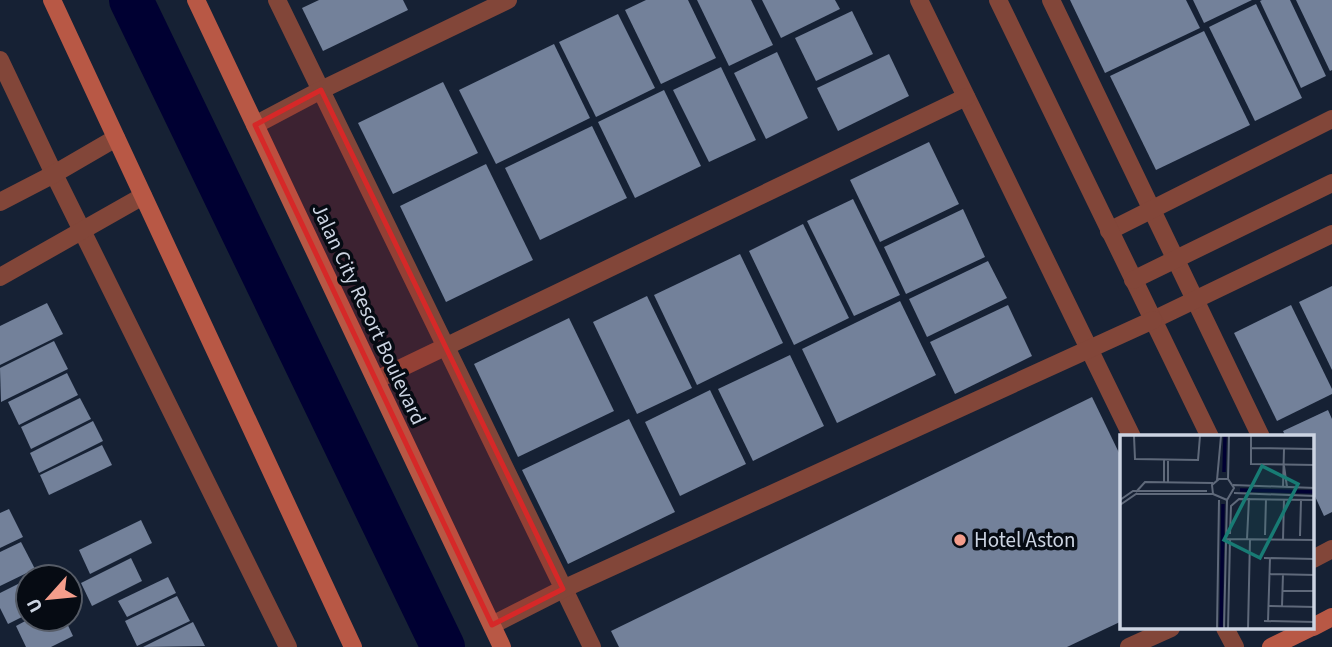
<svg xmlns="http://www.w3.org/2000/svg" width="1332" height="647" font-family="'Source Sans 3',sans-serif">
	<style>
		.lines { fill: none; stroke-linecap: round; stroke-linejoin: round }
		.canal { stroke: #000032; stroke-width: 44 }
		.building { fill: #73819a }
		.lane { stroke: #824639; stroke-width: 18 }
		.street { stroke: #824639; stroke-width: 18 }
		.secondary { stroke: #b85845; stroke-width: 18 }
		.marked { fill: #d62828; fill-opacity: 0.2; stroke: #d62828; stroke-width: 5; stroke-linejoin: round }
		.poi-dot { fill: #f49d8b; stroke: #060b13; stroke-width: 2.5 }
		.labels { text-anchor: middle; stroke-width: 7; stroke-linejoin: round; paint-order: stroke }
		.street-label { font-size: 21px; fill: #ccd4e2; stroke: #060b13 }
		.poi-label { font-size: 21px; fill: #ccd4e2; stroke: #060b13; text-anchor: start }
		.inset-river { fill: none; stroke: #000032; stroke-width: 3.5 }
		.inset-road { fill: none; stroke: #5f697a; stroke-width: 2 }
		.view { fill: #187b74; fill-opacity: 0.15; stroke: #187b74; stroke-width: 3.5 }
		.inset-edge { fill: none; stroke: #ccd4e2; stroke-width: 3.5 }
	</style>
	<rect width="100%" height="100%" fill="#162134"/>
	<g class="lines">
		<polyline class="canal" points="131,0 443,647"/>
	</g>
	<g class="building">
		<polygon points="319,0 403,0 408,10 323,51 302,8"/>
		<polygon points="646,0 688,0 716,58 661,84 625,10"/>
		<polygon points="697,0 751,0 773,45 729,66"/>
		<polygon points="762,0 835,0 840,9 781,38"/>
		<polygon points="1070,0 1186,0 1200,28 1105,73"/>
		<polygon points="1193,0 1252,0 1204,23"/>
		<polygon points="1262,0 1290,0 1326,76 1301,88 1260,1"/>
		<polygon points="1296,0 1332,0 1332,70 1330,71"/>
		<polygon points="1256,4 1302,98 1255,121 1209,27"/>
		<polygon points="852,11 873,54 816,81 795,38"/>
		<polygon points="618,14 655,88 596,117 559,42"/>
		<polygon points="1204,31 1250,125 1156,170 1110,76"/>
		<polygon points="554,44 590,118 496,164 459,90"/>
		<polygon points="777,52 808,118 766,139 734,73"/>
		<polygon points="889,54 909,96 838,131 817,88"/>
		<polygon points="721,67 756,140 709,162 673,90"/>
		<polygon points="443,82 478,153 393,194 358,123"/>
		<polygon points="664,90 701,166 635,198 598,122"/>
		<polygon points="592,126 627,198 540,240 505,168"/>
		<polygon points="929,142 959,204 880,242 850,180"/>
		<polygon points="486,164 533,260 446,302 400,206"/>
		<polygon points="853,199 900,295 854,316 807,221"/>
		<polygon points="963,209 985,257 906,294 884,247"/>
		<polygon points="803,224 849,318 794,345 749,251"/>
		<polygon points="740,254 783,343 697,385 654,295"/>
		<polygon points="988,261 1007,298 927,337 909,299"/>
		<polygon points="1332,286 1332,370 1299,302"/>
		<polygon points="647,296 692,388 637,414 593,322"/>
		<polygon points="900,301 936,375 837,423 802,349"/>
		<polygon points="47,303 63,334 0,365 0,326"/>
		<polygon points="1008,305 1032,356 955,394 930,342"/>
		<polygon points="1291,305 1332,389 1332,394 1277,421 1234,333"/>
		<polygon points="569,318 614,411 518,457 474,364"/>
		<polygon points="54,341 68,369 1,402 0,368"/>
		<polygon points="790,355 824,426 753,461 718,389"/>
		<polygon points="67,373 78,395 19,425 8,402"/>
		<polygon points="710,390 746,464 680,496 645,422"/>
		<polygon points="1092,397 1122,459 1122,621 1067,647 619,647 611,631"/>
		<polygon points="80,398 91,419 31,449 21,427"/>
		<polygon points="1328,410 1332,419 1332,512 1324,516 1313,492 1313,437 1286,437 1283,431"/>
		<polygon points="629,419 675,512 568,564 522,470"/>
		<polygon points="93,421 103,441 39,473 30,453"/>
		<polygon points="102,445 112,465 49,495 40,475"/>
		<polygon points="9,509 23,537 0,548 0,513"/>
		<polygon points="141,520 152,543 90,574 79,550"/>
		<polygon points="21,542 35,569 0,586 0,552"/>
		<polygon points="131,558 142,581 92,606 81,583"/>
		<polygon points="168,577 176,593 127,617 118,601"/>
		<polygon points="28,579 28,614 8,624 0,608 0,593"/>
		<polygon points="177,596 190,621 137,646 125,621"/>
		<polygon points="29,619 65,619 73,636 51,647 26,647 16,626"/>
		<polygon points="193,622 205,646 143,647"/>
	</g>
	<g class="lines">
		<g class="lane">
			<polyline points="919,0 1132,437"/>
			<polyline points="1051,0 1261,437"/>
			<polyline points="0,60 54,174 288,647"/>
			<polyline points="1109,231 1332,119"/>
			<polyline points="1153,320 1332,234"/>
			<polyline points="1225,628 1235,647"/>
		</g>
		<g class="street">
			<polyline points="277,0 592,647"/>
			<polyline points="998,0 1210,437"/>
			<polyline points="255,125 321,90 508,0"/>
			<polyline points="0,202 54,174 116,138"/>
			<polyline points="0,277 143,196"/>
			<polyline points="1133,280 1332,183"/>
			<polyline points="376,380 966,97"/>
			<polyline points="1313,559 1332,549"/>
			<polyline points="492,625 563,589 1153,320"/>
			<polyline points="1129,647 1171,628"/>
		</g>
		<g class="secondary">
			<polyline points="52,0 353,647"/>
			<polyline points="196,0 502,647"/>
			<polyline points="1313,627 1332,617"/>
			<polyline points="1271,647 1310,628"/>
		</g>
	</g>
	<path class="marked" d="M321,90L563,589L492,625L255,125Z"/>
	<circle class="poi-dot" cx="960" cy="540" r="7"/>
	<g class="labels">
		<g class="street-label">
			<text transform="translate(369 314) rotate(65)" y="7">Jalan City Resort Boulevard</text>
		</g>
		<g class="poi-label">
			<text x="974" y="547">Hotel Aston</text>
		</g>
	</g>
	<g transform="translate(1120 435)">
		<rect width="194" height="194" fill="#162134"/>
		<path class="inset-river" d="M104,37L105,1M120,55L195,57M101,194L103,69"/>
		<path class="inset-road" d="M14,1L15,24L78,25L80,1M131,1V29L195,30M131,13L195,14M44,25V47M164,31L167,52M108,44L109,1M97,45L101,1M48,47V25M113,50L195,53M163,52L164,14M16,57L25,47L93,48M114,58L195,61M0,65L13,56H87M0,70L16,59H93M110,99L111,71L119,64L195,65M145,100L146,64M180,101L181,65M107,104L195,105M127,104L129,63M163,105L164,64M144,123L195,124M149,139L195,140M162,156H195M149,171L195,172M162,171L163,139M144,186L195,187M148,186L150,123M97,194L99,65M104,194L107,65L114,53L108,44H99L92,50L93,59L107,65M108,194L110,104M128,194L130,104"/>
		<path class="view" d="M142,31L178,49L140,123L104,105Z"/>
		<rect width="194" height="194" class="inset-edge"/>
	</g>
	<g transform="translate(49 598) rotate(243)"><circle r="33" fill="#060b13" stroke="#555b66" stroke-width="2"/>
	<path d="M0-5L12 26L0 18L-12 26Z" fill="#f49d8b"/>
	<text y="-10" font-size="19" font-weight="bold" text-anchor="middle" fill="#ccd4e2">U</text>
	</g>
</svg>
